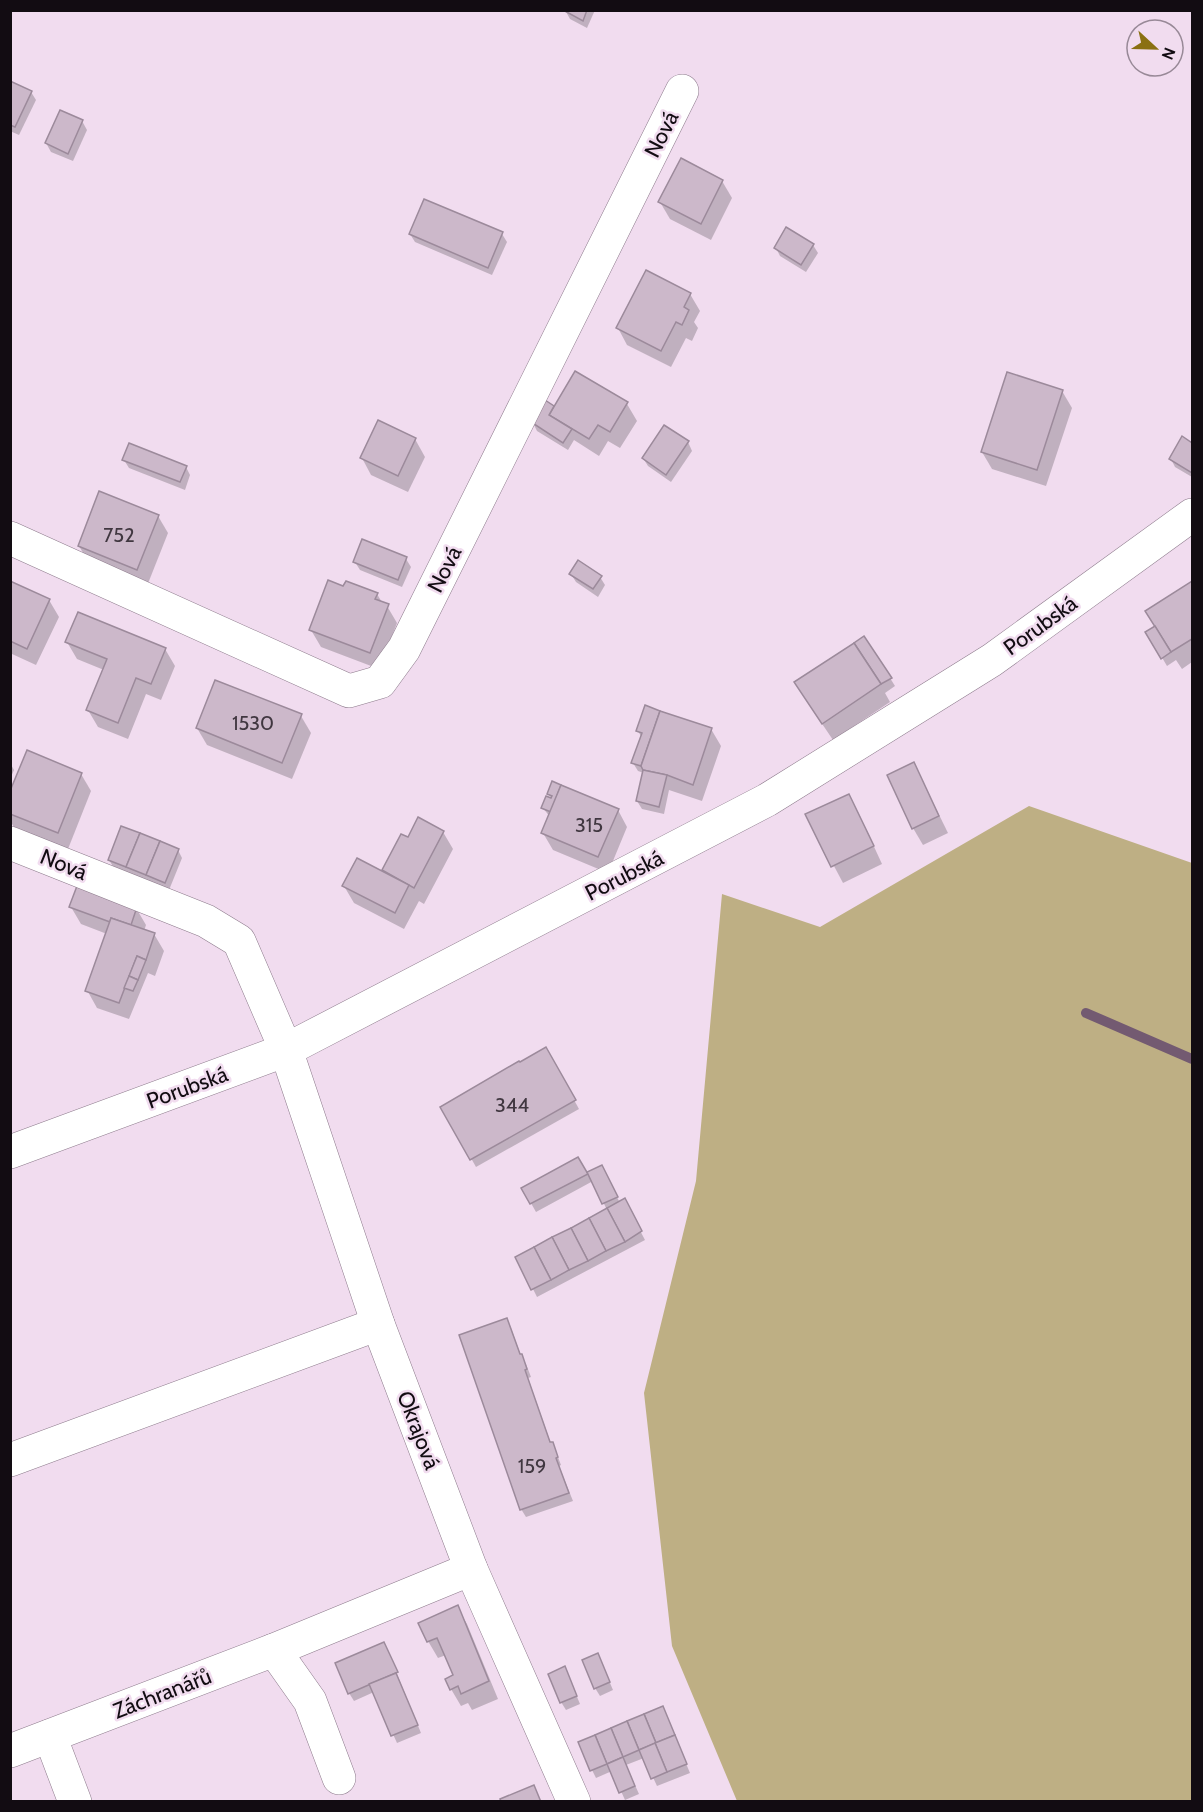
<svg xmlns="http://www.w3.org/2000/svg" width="1203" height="1812" font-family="Cabin,sans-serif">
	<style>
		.forest { fill: #beaf84 }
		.shadow { fill: #0003 }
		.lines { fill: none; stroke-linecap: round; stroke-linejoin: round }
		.stream { stroke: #735a71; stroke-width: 10 }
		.building { fill: #ccb8ca; stroke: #9c8a9b; stroke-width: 1.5 }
		.street-casing { stroke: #8d7b8c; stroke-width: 34 }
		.street { stroke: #fff; stroke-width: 33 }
		.labels { text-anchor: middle; stroke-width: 5; stroke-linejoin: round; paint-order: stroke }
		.number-label { font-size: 20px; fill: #403740 }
		.street-label { font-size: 22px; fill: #120c12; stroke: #f1dcef }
	</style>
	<rect width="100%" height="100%" fill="#f1dcef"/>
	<polygon class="forest" points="1029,806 1192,863 1192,1801 737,1801 672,1646 644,1393 696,1181 722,894 820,927"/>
	<g class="shadow">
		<polygon points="565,10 595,10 587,28 570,19"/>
		<polygon points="10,82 31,92 36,100 19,135 10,131"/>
		<polygon points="82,121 87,130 73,161 51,152 46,143"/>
		<polygon points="722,181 732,198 711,240 670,219 660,202"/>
		<polygon points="424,200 502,234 507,242 492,275 415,242 410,234"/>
		<polygon points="813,245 818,253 806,272 780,256 776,248"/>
		<polygon points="690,294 700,311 694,322 698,328 692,341 686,338 671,367 627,345 618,328"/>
		<polygon points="1062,391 1072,408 1046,486 992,469 982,452"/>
		<polygon points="545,402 555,408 627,404 637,421 620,448 608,441 599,456 574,440 568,450 537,431 533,423"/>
		<polygon points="379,422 415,439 425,457 408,492 371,475 362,458"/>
		<polygon points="1183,439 1192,444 1192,477 1175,467 1171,459"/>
		<polygon points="688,442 692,451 671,482 648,466 643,458"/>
		<polygon points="124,460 186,467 190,475 185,490 129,468"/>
		<polygon points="158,516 168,533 147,586 89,563 79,546"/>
		<polygon points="406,559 411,567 402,587 360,570 355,562"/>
		<polygon points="571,574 600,577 605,585 598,597 576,582"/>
		<polygon points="10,582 49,600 59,617 36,665 12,654 10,657"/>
		<polygon points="1192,582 1192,662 1182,669 1176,660 1167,666 1147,632 1156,627 1147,611"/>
		<polygon points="344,588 377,594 383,604 387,606 397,623 379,669 321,647 311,630"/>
		<polygon points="67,642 165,649 175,666 161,700 146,694 128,739 98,727 88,710 104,670 77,659"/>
		<polygon points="890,678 895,686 885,693 890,702 833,740 806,700"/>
		<polygon points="301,716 311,733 292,779 207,745 197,728"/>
		<polygon points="711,729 721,746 702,801 669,790 664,814 642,809 637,801 644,773 638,771 633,763 642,738 638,731"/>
		<polygon points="10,763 14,770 10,779"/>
		<polygon points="914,764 948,833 923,845 913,828"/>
		<polygon points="81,774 91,791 68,849 14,827 10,821 10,795"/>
		<polygon points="549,794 618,810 627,827 608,873 553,850 543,833 550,817 543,808 552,799"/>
		<polygon points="858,812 882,864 843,883 807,815"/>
		<polygon points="443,832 453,849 424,904 419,901 404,929 354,903 344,886 382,872 402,836 408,839"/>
		<polygon points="178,850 182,858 169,890 114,868 109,860"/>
		<polygon points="71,907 136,908 146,925 144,931 154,934 164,951 155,976 148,973 129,1019 97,1008 87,990 107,934 81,924"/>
		<polygon points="546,1049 579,1109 476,1167 442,1107"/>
		<polygon points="602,1167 620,1203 624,1200 645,1240 537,1297 533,1289 607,1210 593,1181 536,1212 523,1189 586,1174"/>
		<polygon points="506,1320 511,1328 521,1356 526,1364 531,1377 528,1378 551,1444 556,1452 561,1465 559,1466 573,1501 526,1517 521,1509"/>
		<polygon points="457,1607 467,1624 498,1699 472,1710 468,1703 461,1706 451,1689 455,1676 446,1655 438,1658 428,1641"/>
		<polygon points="388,1652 421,1733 397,1743 374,1692 354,1701 349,1693"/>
		<polygon points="598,1655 613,1690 600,1696 595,1688"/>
		<polygon points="565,1668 580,1704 566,1710 561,1702"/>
		<polygon points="666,1716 690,1773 657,1786 644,1758 626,1765 639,1794 625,1800 612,1771 596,1778 592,1770"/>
	</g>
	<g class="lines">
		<polyline class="stream" points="1086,1013 1192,1059"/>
	</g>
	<g class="building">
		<polygon points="563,10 587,10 583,21"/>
		<polygon points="10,81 32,91 15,127 10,125"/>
		<polygon points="60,110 83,120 68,154 45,143"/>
		<polygon points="681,158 723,180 701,224 658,202"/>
		<polygon points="424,199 503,232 488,268 409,234"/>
		<polygon points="786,227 814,244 801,265 774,248"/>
		<polygon points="646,270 691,293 684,307 689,310 682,325 676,322 661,351 616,328"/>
		<polygon points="575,371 628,402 610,432 598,425 589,439 549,415"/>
		<polygon points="1007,372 1063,390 1037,470 981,452"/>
		<polygon points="545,400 554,406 549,415 572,429 563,443 531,422"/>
		<polygon points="378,420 416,438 398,476 360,458"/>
		<polygon points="664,425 689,441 666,475 642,458"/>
		<polygon points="1182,436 1192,443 1192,473 1169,459"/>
		<polygon points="129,443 187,466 180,482 122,460"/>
		<polygon points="99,491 159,515 137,570 78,546"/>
		<polygon points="362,539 407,557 398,580 353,562"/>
		<polygon points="578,560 602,576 593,589 569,574"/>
		<polygon points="328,580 343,586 346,581 378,593 375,599 389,604 370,653 309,630"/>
		<polygon points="10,581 50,599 27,649 10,641"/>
		<polygon points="1192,581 1192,639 1171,652 1145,611"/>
		<polygon points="78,612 166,648 151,684 136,678 118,723 86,710 107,659 65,642"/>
		<polygon points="1155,626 1171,652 1161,659 1145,632"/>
		<polygon points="864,636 892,678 881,684 854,643"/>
		<polygon points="854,643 881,684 822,724 794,682"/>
		<polygon points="215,680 302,714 282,763 196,728"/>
		<polygon points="645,705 660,711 641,766 631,763 642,733 636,731"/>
		<polygon points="660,711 712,728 693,785 667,775 643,770 641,766"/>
		<polygon points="27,750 82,773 58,833 10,814 10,791"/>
		<polygon points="914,762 939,816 912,829 887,775"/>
		<polygon points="643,770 667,775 659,807 636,801"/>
		<polygon points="552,781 561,785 551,812 541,808 546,796 551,798 552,796 547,794"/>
		<polygon points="561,785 619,809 598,857 541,833"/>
		<polygon points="849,794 874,846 831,867 805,814"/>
		<polygon points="418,817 444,831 414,888 382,870 401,834 408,837"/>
		<polygon points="121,826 140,833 126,867 108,860"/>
		<polygon points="140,833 160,841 146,875 126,867"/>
		<polygon points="160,841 179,849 165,883 146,875"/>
		<polygon points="357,858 409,885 395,913 342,886"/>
		<polygon points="77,886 137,907 131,925 111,918 110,922 69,907"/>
		<polygon points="111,918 155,933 146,960 137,956 119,1003 85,991"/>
		<polygon points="137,956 146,960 138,980 129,976"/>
		<polygon points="129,976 138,980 133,991 124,988"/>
		<polygon points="546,1047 576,1100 470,1160 440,1107 519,1061 520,1062"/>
		<polygon points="578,1157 588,1174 530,1204 521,1188"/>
		<polygon points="602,1165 618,1197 602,1204 587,1172"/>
		<polygon points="625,1198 642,1231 625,1242 607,1208"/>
		<polygon points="607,1208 625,1242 606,1251 589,1218"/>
		<polygon points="589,1218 606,1251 588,1261 571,1228"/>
		<polygon points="571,1228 588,1261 569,1270 552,1237"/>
		<polygon points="552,1237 569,1270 551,1280 534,1247"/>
		<polygon points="534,1247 551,1280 531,1290 515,1257"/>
		<polygon points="507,1318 520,1354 522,1354 527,1369 525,1370 550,1442 553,1442 558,1457 556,1458 569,1493 520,1510 459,1335"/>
		<polygon points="458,1605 489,1681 461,1694 458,1686 450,1690 445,1679 453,1675 437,1638 427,1642 418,1623"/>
		<polygon points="384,1642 398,1672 348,1694 335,1663"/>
		<polygon points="598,1653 610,1682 594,1689 582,1660"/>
		<polygon points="565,1666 577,1696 560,1703 548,1674"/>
		<polygon points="396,1673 418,1725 391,1736 369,1684"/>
		<polygon points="663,1706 675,1735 656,1743 644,1714"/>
		<polygon points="644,1714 656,1743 639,1750 627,1721"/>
		<polygon points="627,1721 639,1750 623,1757 611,1728"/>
		<polygon points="611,1728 623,1757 607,1764 595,1735"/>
		<polygon points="595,1735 607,1764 590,1771 578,1742"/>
		<polygon points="675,1735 687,1764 667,1772 655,1743"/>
		<polygon points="655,1743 667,1772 651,1779 639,1750"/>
		<polygon points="623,1757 635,1786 619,1793 607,1764"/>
		<polygon points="534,1785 541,1802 501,1802 500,1799"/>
	</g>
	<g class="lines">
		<defs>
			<g id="street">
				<polyline points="10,538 349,691 380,682 404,649 682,91"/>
				<polyline points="10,843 206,921 239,941 286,1050 378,1324 471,1569 574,1802"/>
				<polyline points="10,1152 286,1050 767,800 992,660 1192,515"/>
				<polyline points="10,1460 378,1324"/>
				<polyline points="274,1650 310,1701 339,1778"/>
				<polyline points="50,1736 75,1802"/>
				<polyline points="10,1751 274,1650 471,1569"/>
			</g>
		</defs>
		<use href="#street" class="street-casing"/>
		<use href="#street" class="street"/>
	</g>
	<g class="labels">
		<g class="number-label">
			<text x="119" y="542">752</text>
			<text x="253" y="730">1530</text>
			<text x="589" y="832">315</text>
			<text x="512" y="1112">344</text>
			<text x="532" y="1473">159</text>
		</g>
		<g class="street-label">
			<text transform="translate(661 134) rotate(-63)" y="8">Nová</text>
			<text transform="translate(444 569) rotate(-63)" y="8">Nová</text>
			<text transform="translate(1040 625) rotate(-36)" y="8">Porubská</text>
			<text transform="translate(64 864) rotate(22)" y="8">Nová</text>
			<text transform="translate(624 875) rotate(-27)" y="8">Porubská</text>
			<text transform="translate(187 1087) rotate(-20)" y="8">Porubská</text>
			<text transform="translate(419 1430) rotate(69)" y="8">Okrajová</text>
			<text transform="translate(162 1693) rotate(-21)" y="8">Záchranářů</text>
		</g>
	</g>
	<rect width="1203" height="1812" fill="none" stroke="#120c12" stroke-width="24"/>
	<g transform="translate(1155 48) rotate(112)"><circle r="28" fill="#f1dcef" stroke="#988997" stroke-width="1.5"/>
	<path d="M0-4.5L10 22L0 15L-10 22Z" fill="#8a7012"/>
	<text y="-9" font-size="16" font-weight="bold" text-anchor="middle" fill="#120c12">N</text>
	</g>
</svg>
